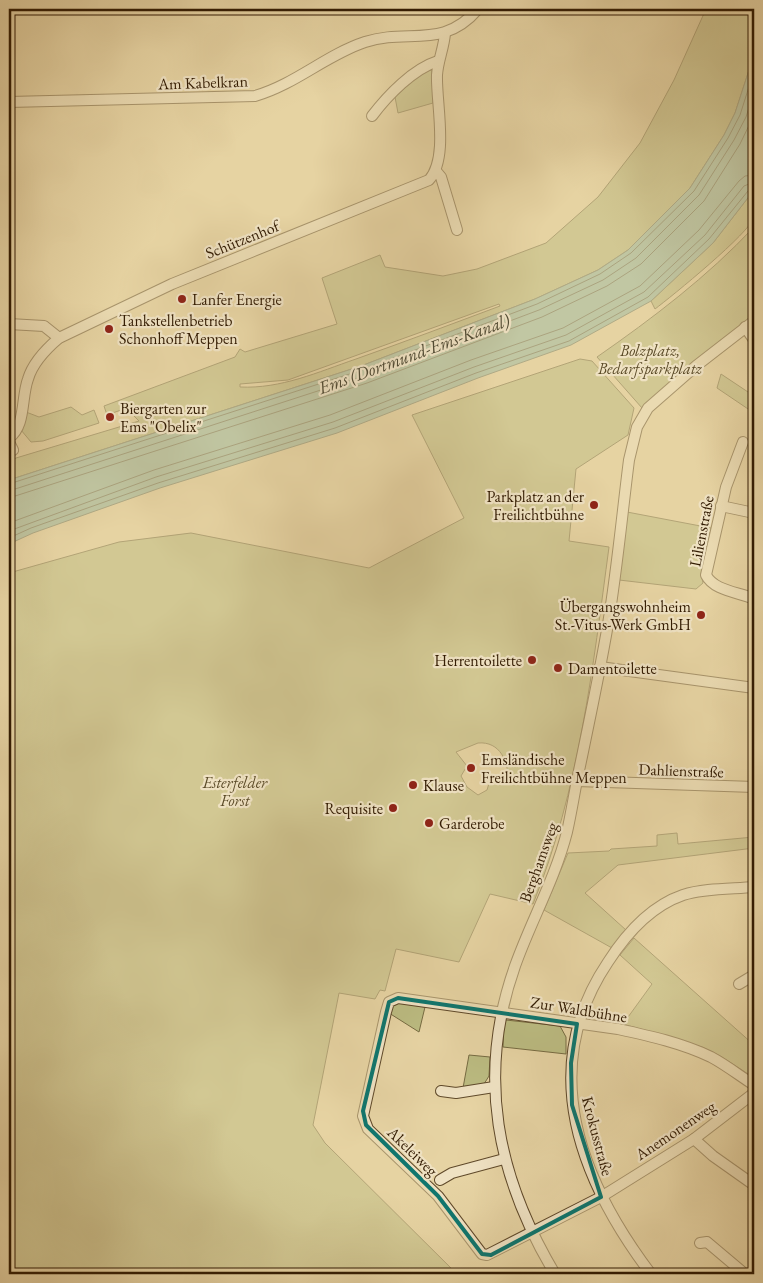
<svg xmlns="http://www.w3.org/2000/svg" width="763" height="1283" font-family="'EB Garamond',serif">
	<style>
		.green { fill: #bbbb81; stroke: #766b42; fill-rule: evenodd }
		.water { fill: #96b8a5; stroke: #6e7964 }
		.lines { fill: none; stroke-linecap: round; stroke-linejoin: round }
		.shore { stroke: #646a54; stroke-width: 1 }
		.minor-casing { stroke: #5f492a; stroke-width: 12 }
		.minor { stroke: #efe2c3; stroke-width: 10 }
		.marked { fill: none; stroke: #0f766e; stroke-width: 4; stroke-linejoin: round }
		.poi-dot { fill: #8f2418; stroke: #efe2c3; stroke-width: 2 }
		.labels { text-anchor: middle; stroke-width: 4.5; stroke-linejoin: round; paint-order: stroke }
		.street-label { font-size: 16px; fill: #321b02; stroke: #efe2c3 }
		.poi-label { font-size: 16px; fill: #321b02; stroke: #efe2c3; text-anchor: start }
		.park-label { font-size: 16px; font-style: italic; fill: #5b4b28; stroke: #efe2c3 }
		.water-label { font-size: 18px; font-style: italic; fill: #504a33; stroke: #efe2c3 }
	</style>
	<rect width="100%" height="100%" fill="#e6d3a3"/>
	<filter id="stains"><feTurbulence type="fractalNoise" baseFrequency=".004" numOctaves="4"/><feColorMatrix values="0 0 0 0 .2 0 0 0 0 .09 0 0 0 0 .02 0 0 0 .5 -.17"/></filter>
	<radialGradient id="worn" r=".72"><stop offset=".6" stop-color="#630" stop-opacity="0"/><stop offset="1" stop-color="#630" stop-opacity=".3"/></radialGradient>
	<g class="green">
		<path d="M706,9H754V45L751,64L735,113L724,135L690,188L628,250L598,270L535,299L361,366L9,480V462L16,458L139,421L130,412L123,415L121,410L107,415L104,406L235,357L240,349L245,352L337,324L322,278L380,255L385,267L443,276L477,269L546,243L598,197L640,143L674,80ZM499,304L500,306C452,324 404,342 356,359C318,372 281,389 240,387V384L288,380Z"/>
		<polygon points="427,68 432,71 433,103 398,113 395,97"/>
		<path d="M754,190C754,198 756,209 754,217C751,232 671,297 655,309L651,301L713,243Z"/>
		<path d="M754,227V317L713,348L642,408L597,357C653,318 707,277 754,227Z"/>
		<path d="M580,359L592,361L634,408L628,435L576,469L569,541L609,547C593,667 579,791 533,904L490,894L459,962L396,949L385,991L380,990L375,999L339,993L313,1125L325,1143L457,1274H9V573L119,542L191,533L369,568L464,518L412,415ZM478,743C500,741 509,762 508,781L490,780L487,790L478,795L467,787L461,776L467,766L456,752Z"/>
		<polygon points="721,374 754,396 754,413 717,388"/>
		<polygon points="71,407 82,415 94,410 99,423 43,441 31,442 21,430 26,412 39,417"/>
		<polygon points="627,512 711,528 701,574 703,583 696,589 619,580"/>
		<polygon points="677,833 678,844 754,837 754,848 618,865 585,893 626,930 612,948 544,910 568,853 609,851 611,849 657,846 657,835"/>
		<polygon points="634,938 754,1045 754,1078 722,1057 702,1047 623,1024 652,984 620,955"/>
		<polygon points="399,1003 425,1007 419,1032 389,1013 393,1006"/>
		<polygon points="506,1020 560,1026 566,1037 566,1054 503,1047 504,1022"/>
		<polygon points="469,1055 490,1057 489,1076 484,1084 463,1088"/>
	</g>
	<polygon class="water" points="754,45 754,190 713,243 651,301 571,345 478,378 337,433 160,488 33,533 9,544 9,480 361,366 535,299 598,270 628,250 690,188 724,135 735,113 751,64"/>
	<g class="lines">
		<g class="shore">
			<polyline points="9,484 362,370 537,304 600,274 631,253 694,191 728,138 740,115 754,71"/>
			<polyline points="9,491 364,376 539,310 603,280 636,258 699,195 734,140 746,117 754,92"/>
			<polyline points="9,498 367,383 542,317 607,286 641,264 704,201 740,144 754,115"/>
			<polyline points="9,523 154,470 330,415 471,360 563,328 640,286 699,230 739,181 745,176 754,175"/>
			<polyline points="9,531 156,477 333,422 474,367 566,335 644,292 705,235 744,186 754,182"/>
			<polyline points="9,538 31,528 158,483 335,428 476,373 569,341 648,297 709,239 748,191 754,189"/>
		</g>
		<defs>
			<g id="minor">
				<path d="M9,102L255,96C296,84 326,55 365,42C408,28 443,50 478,9"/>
				<path d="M372,116C388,95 413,69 438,61"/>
				<polyline points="436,171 441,177 457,230"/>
				<polyline points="9,324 44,326 59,338"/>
				<polyline points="745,327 754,340"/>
				<path d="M9,438C26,426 21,398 28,379C33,362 46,349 59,338L172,284L429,180C449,158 436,103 437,75C438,60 444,48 445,33"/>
				<polyline points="9,442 13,450 9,453"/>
				<path d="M743,442L726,487L706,575C714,591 739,592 754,599"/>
				<polyline points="721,506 754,513"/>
				<polyline points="600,667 754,688"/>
				<polyline points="577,781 754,787"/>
				<polyline points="739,984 754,975"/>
				<path d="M754,1085C740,1076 726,1065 711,1057C682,1043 650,1036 618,1029L398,998L389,1002L386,1012L363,1116L368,1129L438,1196L482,1254L487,1255L601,1197L694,1139L754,1093"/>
				<polyline points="441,1091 456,1093 494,1087"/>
				<polyline points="694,1139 713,1156 754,1185"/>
				<polyline points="440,1180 452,1173 504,1159"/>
				<polyline points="700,1243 707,1242 745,1274"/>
				<path d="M555,1274C497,1177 476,1076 515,966C531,921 555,879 567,832C572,810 575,788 580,766C590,718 600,671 608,624C617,570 622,515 629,460L637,427L648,408L696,366L754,321"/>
				<path d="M651,1274C580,1180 536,1069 608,962C626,934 651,906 683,895C705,888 732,889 754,887"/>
			</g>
		</defs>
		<use href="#minor" class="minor-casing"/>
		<use href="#minor" class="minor"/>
	</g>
	<path d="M0 0H763V1283H0ZM398,998L577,1024L571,1063L572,1105L601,1197L491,1255L482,1254L438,1196L366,1125L363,1111L389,1002Z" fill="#e6d3a3" fill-opacity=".55" fill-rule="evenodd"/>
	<path class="marked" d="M398,998L577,1024L571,1063L572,1105L601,1197L491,1255L482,1254L438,1196L366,1125L363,1111L389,1002Z"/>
	<g class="poi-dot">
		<circle cx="182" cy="299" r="5"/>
		<circle cx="109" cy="329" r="5"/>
		<circle cx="110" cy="417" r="5"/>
		<circle cx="594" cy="505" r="5"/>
		<circle cx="701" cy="615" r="5"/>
		<circle cx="532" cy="660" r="5"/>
		<circle cx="558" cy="668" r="5"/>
		<circle cx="471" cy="768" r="5"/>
		<circle cx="413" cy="785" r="5"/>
		<circle cx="393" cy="808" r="5"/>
		<circle cx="429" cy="823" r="5"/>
	</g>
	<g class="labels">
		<g class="street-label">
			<text transform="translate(203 82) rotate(-2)" y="6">Am Kabelkran</text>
			<text transform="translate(242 239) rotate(-22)" y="6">Schützenhof</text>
			<text transform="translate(701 531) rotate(-79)" y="6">Lilienstraße</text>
			<text transform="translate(681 770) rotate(2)" y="6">Dahlienstraße</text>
			<text transform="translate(538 862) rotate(-70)" y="6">Berghamsweg</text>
			<text transform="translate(579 1009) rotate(9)" y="6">Zur Waldbühne</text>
			<text transform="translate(675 1130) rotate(-34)" y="6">Anemonenweg</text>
			<text transform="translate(598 1136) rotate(75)" y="6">Krokusstraße</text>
			<text transform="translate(413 1151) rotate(44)" y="6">Akeleiweg</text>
		</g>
		<g class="poi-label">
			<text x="192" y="305">Lanfer Energie</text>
			<text x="119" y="326">Tankstellenbetrieb<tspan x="119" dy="18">Schonhoff Meppen</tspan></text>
			<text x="120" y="414">Biergarten zur<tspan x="120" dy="18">Ems "Obelix"</tspan></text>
			<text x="584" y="502" text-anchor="end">Parkplatz an der<tspan x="584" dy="18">Freilichtbühne</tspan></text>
			<text x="691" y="612" text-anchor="end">Übergangswohnheim<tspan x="691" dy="18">St.-Vitus-Werk GmbH</tspan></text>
			<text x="522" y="666" text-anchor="end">Herrentoilette</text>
			<text x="568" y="674">Damentoilette</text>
			<text x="481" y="765">Emsländische<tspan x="481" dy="18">Freilichtbühne Meppen</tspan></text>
			<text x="423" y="791">Klause</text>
			<text x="383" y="814" text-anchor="end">Requisite</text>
			<text x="439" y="829">Garderobe</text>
		</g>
		<g class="park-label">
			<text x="650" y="356">Bolzplatz,<tspan x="650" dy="18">Bedarfsparkplatz</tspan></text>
			<text x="235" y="788">Esterfelder<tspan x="235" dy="18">Forst</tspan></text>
		</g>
		<g class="water-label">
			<text transform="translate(414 354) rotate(-20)" y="6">Ems (Dortmund-Ems-Kanal)</text>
		</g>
	</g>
	<rect width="763" height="1283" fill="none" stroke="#e6d3a3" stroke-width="30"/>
	<rect x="10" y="10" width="743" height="1263" fill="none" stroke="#321b02" stroke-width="2.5"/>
	<rect x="15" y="15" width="733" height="1253" fill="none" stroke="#321b02"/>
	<rect width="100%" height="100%" filter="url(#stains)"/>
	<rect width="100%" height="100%" fill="url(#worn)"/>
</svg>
